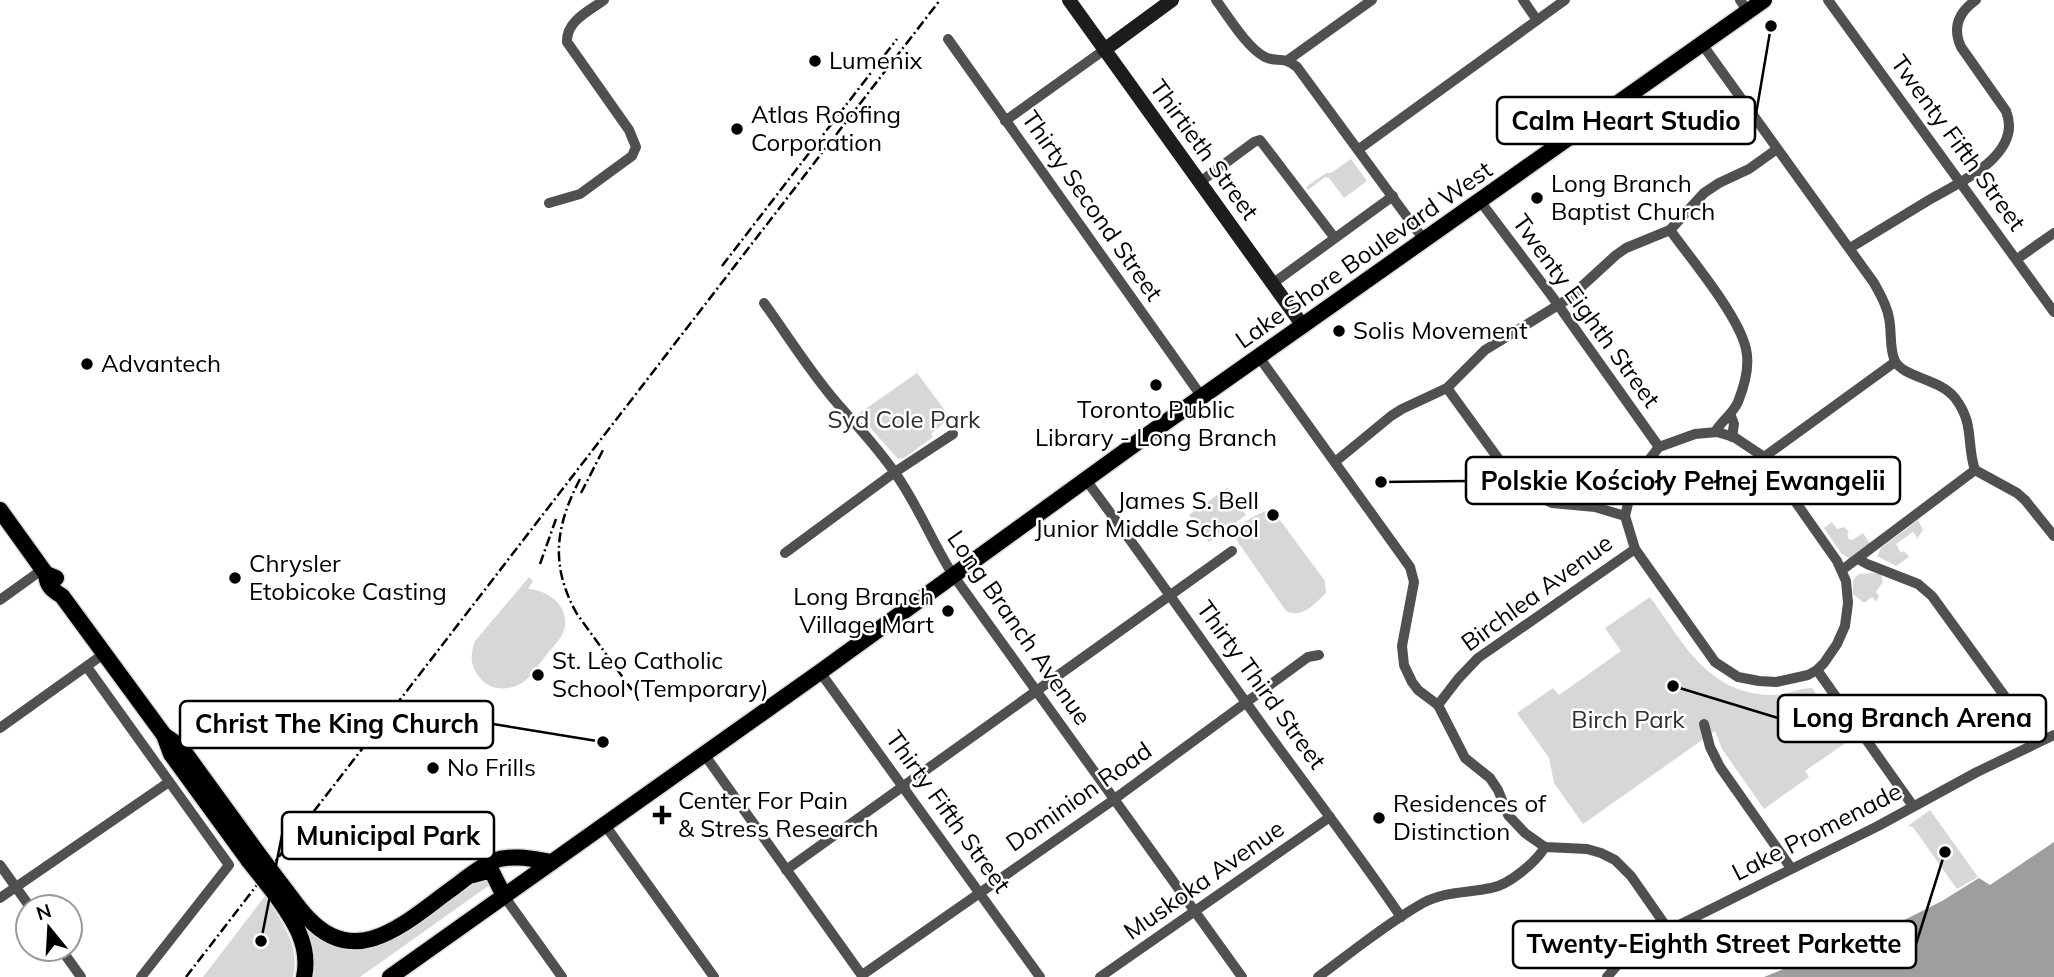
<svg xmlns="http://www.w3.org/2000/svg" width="2054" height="977" font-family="Mulish,sans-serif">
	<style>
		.green { fill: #d7d7d7 }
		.water { fill: #9e9e9e }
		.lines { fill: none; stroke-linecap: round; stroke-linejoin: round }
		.primary-casing { stroke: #dbdbdb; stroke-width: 19 }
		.street { stroke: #505050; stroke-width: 10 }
		.secondary { stroke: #1d1d1d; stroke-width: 14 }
		.primary { stroke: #000; stroke-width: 16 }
		.tram { stroke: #000; stroke-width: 2 }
		.rail { stroke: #000; stroke-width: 2.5; stroke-dasharray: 10 3.5 2 3.5; stroke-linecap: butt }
		.primary-bridge-casing { stroke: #dbdbdb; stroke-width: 19; stroke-linecap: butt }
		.primary-bridge { stroke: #000; stroke-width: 16 }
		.poi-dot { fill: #000; stroke: #fff; stroke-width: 2.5 }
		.labels { text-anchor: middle; stroke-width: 5; stroke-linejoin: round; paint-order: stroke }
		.poi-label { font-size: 24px; fill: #000; stroke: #fff; text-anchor: start }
		.street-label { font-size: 24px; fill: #000; stroke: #fff }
		.park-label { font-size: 24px; fill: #2e2e2e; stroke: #fff }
		.leader { fill: none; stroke: #000; stroke-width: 2.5 }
		.callout-dot { fill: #000; stroke: #fff; stroke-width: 2.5 }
		.callout { fill: #fff; stroke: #000; stroke-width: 2.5 }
		.callout-label { font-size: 26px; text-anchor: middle; font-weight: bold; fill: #000 }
	</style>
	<rect width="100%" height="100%" fill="#fff"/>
	<g class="green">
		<polygon points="1351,159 1367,181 1344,198 1329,178 1325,177 1308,190 1306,187 1326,173 1331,173"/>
		<polygon points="917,373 947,413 947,420 931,434 933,437 904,458 898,459 858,414"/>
		<polygon points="1227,488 1246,515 1209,542 1189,515"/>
		<path d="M1269,510L1274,512L1325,581L1326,593C1314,604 1303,619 1286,611L1233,535C1239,524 1257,513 1269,510Z"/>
		<polygon points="1918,520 1923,530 1916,540 1917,537 1913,532 1896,544 1901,553 1904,551 1909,557 1896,566 1877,556 1881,548"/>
		<polygon points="1832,522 1837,529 1844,527 1849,532 1847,534 1849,539 1852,540 1863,533 1870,544 1850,559 1841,553 1824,528"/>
		<polygon points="1872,573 1881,574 1883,582 1876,592 1879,596 1876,602 1872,597 1864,603 1853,594 1853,581 1858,574"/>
		<path d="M529,577L533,581L528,589C552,590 575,612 561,637C556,644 549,651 544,658C538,665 533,673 527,679C513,692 490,692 479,677C470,665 470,654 475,641Z"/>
		<path d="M1650,597C1683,642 1707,693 1770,695C1785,696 1798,688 1812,688L1850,740L1805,771L1809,777L1764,809L1722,749L1715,731L1583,824L1554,783L1549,758L1517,713L1553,688L1559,695L1621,651L1605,628Z"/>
		<polygon points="1930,810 1978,877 1957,889 1913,827 1908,826"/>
		<polygon points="476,878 489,880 491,884 360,977 310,977 300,923 303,920 349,947"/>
		<path d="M265,896C281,920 301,947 293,977H203Z"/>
	</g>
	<polygon class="water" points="2054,842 2054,977 1764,977 1803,961 1837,954 1942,901 1979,878 1990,885"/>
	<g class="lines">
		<defs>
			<g id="primary">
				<polyline points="0,510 46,574 56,578"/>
				<path d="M46,574C47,586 52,590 62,596L164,735L171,754L249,861"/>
				<polyline points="164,735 180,746 257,852"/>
				<polyline points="473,875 484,872 492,872 504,896"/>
				<path d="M281,884C290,895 298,908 308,918C358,972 409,919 453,888C465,879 479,867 493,861C512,854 533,859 552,862"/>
				<path d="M275,894C293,919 311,945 304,977"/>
				<polyline points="390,977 820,672 1146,436 1764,0"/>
			</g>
		</defs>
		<use href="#primary" class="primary-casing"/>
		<g class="street">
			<path d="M1216,0C1228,16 1247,48 1265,57C1277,63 1282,55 1297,67L1424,240"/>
			<polyline points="1523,0 1537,20"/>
			<polyline points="1740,0 1748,12"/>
			<polyline points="1828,0 2054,312"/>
			<polyline points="948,39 1202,397"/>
			<path d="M1702,44L1874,283C1880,294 1887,305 1889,318C1892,331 1889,349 1895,361C1904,378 1939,378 1955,398C1975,424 1966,443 1975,470L2017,493L2025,500L2054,536"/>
			<polyline points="1288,60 1372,0"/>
			<polyline points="1005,121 1104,50"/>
			<polyline points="1359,149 1565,0"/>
			<polyline points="1200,182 1254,142 1260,140 1334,237"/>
			<polyline points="1480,201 1551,295 1659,447"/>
			<path d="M549,203L580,194L632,156L636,147L629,130L567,42C566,21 589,11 604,0"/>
			<path d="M1670,230C1691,259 1739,316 1746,349C1750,366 1744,387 1738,402C1732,415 1722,420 1715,432"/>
			<path d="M1850,248C1876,232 1903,216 1929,200C1958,183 2024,155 2006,111L1961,47C1952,27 1959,12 1976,0"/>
			<polyline points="2017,259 2054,233"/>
			<polyline points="1272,284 1393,196"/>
			<path d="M764,303C788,336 810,372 837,403C857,426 878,448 895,473C918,505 932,542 953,575L1242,977"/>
			<polyline points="1259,357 1410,567 1414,582 1402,646 1404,665 1412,682 1418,690 1438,705 1465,758 1490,778 1498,790 1508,815 1525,833 1545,847 1587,849 1601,853 1615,860 1631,876 1668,929"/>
			<polyline points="1447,388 1516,483 1530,493 1552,503 1595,507 1625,516"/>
			<polyline points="1731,416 1734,424 1732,437"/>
			<polygon points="1717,432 1734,437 1764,457 1837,561 1846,581 1848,603 1845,626 1837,644 1824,663 1817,670 1808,675 1776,682 1759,681 1738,677 1715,662 1635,549 1625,516 1634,479 1659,447 1695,434"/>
			<polyline points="1764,457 1895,362"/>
			<polyline points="1335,462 1391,416 1402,409 1447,388 1485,350 1568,299 1616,255 1626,248 1670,230 1704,193 1719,183 1749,169 1777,149"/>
			<path d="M1086,480C1140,552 1192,627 1245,701C1296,773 1351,843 1401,917"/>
			<polyline points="785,553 895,472 953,434"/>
			<polyline points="1858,559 1867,564 1918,584 1932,596 2038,742"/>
			<polyline points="1842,570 1975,470"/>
			<polyline points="0,600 43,569"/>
			<polyline points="87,667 229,865 141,977"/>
			<polyline points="1817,670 1913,806"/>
			<polyline points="820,672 1040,977"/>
			<polyline points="1438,705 1458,679 1478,658 1635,549"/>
			<polyline points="1704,724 1710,747 1720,767 1791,868"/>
			<polyline points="0,728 105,653"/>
			<polyline points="704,754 863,977"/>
			<polyline points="605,825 714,977"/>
			<polyline points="0,865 30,907"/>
			<polyline points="786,870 1232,551"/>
			<polyline points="504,896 562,977"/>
			<polyline points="0,898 169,782"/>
			<polyline points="61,949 81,977"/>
			<polyline points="862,975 1109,803 1308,657 1319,655"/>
			<polyline points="1100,977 1330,817"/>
			<path d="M1318,977C1352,952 1386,924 1423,903C1445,891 1468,893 1491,888C1509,885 1536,862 1545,847"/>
			<polyline points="1607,977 1626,955 1649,940 1878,826 1977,772 2054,735"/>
		</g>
		<g class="secondary">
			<polyline points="1069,0 1303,326"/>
			<polyline points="1104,50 1172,0"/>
		</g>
		<use href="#primary" class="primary"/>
		<polyline class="tram" points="393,977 811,680 1154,433 1768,0"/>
		<g class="rail">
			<polyline points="722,266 897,39"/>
			<path d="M580,479C555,527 550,566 577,614L632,690"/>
			<polyline points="581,493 603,450"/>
			<polyline points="540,564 556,519"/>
			<polyline points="186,977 940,0"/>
		</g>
		<defs>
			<g id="primary-bridge">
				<polyline points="257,852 281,884"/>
				<polyline points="249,861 275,894"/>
			</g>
		</defs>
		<use href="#primary-bridge" class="primary-bridge-casing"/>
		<use href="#primary-bridge" class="primary-bridge"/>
	</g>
	<g class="poi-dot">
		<circle cx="815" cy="61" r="7"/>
		<circle cx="737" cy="129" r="7"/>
		<circle cx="1537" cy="198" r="7"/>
		<circle cx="1339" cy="331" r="7"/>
		<circle cx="87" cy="364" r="7"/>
		<circle cx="1156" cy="385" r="7"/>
		<circle cx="1273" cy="515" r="7"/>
		<circle cx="235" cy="578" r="7"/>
		<circle cx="948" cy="611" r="7"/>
		<circle cx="538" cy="675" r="7"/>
		<circle cx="433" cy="768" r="7"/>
		<path d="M658.5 804.5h7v7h7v7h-7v7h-7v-7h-7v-7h7z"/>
		<circle cx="1379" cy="818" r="7"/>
	</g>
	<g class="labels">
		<g class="poi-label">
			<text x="829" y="69">Lumenix</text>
			<text x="751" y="123">Atlas Roofing<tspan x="751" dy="28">Corporation</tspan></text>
			<text x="1551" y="192">Long Branch<tspan x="1551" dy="28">Baptist Church</tspan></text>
			<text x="1353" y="339">Solis Movement</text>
			<text x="101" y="372">Advantech</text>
			<text x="1156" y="418" text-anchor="middle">Toronto Public<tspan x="1156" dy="28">Library - Long Branch</tspan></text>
			<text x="1259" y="509" text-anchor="end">James S. Bell<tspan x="1259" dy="28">Junior Middle School</tspan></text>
			<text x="249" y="572">Chrysler<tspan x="249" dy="28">Etobicoke Casting</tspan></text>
			<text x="934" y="605" text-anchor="end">Long Branch<tspan x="934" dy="28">Village Mart</tspan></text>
			<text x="552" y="669">St. Leo Catholic<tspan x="552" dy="28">School (Temporary)</tspan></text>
			<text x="447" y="776">No Frills</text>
			<text x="678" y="809">Center For Pain<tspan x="678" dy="28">&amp; Stress Research</tspan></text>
			<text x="1393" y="812">Residences of<tspan x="1393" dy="28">Distinction</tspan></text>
		</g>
		<g class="street-label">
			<text transform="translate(1958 143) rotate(54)" y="8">Twenty Fifth Street</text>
			<text transform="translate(1204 150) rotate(54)" y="8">Thirtieth Street</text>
			<text transform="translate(1092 206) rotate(55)" y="8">Thirty Second Street</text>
			<text transform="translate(1364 255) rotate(-35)" y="8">Lake Shore Boulevard West</text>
			<text transform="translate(1586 311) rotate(54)" y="8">Twenty Eighth Street</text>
			<text transform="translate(1537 593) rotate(-36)" y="8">Birchlea Avenue</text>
			<text transform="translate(1019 628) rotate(55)" y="8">Long Branch Avenue</text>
			<text transform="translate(1261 685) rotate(54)" y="8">Thirty Third Street</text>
			<text transform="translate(1079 797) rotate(-35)" y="8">Dominion Road</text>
			<text transform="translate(948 812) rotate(54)" y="8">Thirty Fifth Street</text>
			<text transform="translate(1817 832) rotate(-27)" y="8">Lake Promenade</text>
			<text transform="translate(1204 880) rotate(-35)" y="8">Muskoka Avenue</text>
		</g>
		<g class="park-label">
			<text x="904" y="428">Syd Cole Park</text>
			<text x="1628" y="728">Birch Park</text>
		</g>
	</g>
	<path class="leader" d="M1771 26L1755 120M1381 482L1466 481M1673 686L1778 718M603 742L493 724M261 941L282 835M1945 852L1916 944"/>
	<g class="callout-dot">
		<circle cx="1771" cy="26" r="7"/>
		<circle cx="1381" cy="482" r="7"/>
		<circle cx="1673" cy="686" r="7"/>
		<circle cx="603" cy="742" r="7"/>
		<circle cx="261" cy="941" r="7"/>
		<circle cx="1945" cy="852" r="7"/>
	</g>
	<g class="callout">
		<rect x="1497" y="97" width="258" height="47" rx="7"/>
		<rect x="1466" y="457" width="434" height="47" rx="7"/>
		<rect x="1778" y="695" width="268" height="47" rx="7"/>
		<rect x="180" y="701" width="313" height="47" rx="7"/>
		<rect x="282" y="812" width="212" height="47" rx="7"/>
		<rect x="1513" y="921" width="403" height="47" rx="7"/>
	</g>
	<g class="callout-label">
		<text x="1626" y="130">Calm Heart Studio</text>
		<text x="1683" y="490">Polskie Kościoły Pełnej Ewangelii</text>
		<text x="1912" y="727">Long Branch Arena</text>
		<text x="337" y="733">Christ The King Church</text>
		<text x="388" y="845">Municipal Park</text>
		<text x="1714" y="953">Twenty-Eighth Street Parkette</text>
	</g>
	<g transform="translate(49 928) rotate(342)"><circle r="33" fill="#ffffff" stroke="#999999" stroke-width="2"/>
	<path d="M0-5L12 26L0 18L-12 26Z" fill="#000000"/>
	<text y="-10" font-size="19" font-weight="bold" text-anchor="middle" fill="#000000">N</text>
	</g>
</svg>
